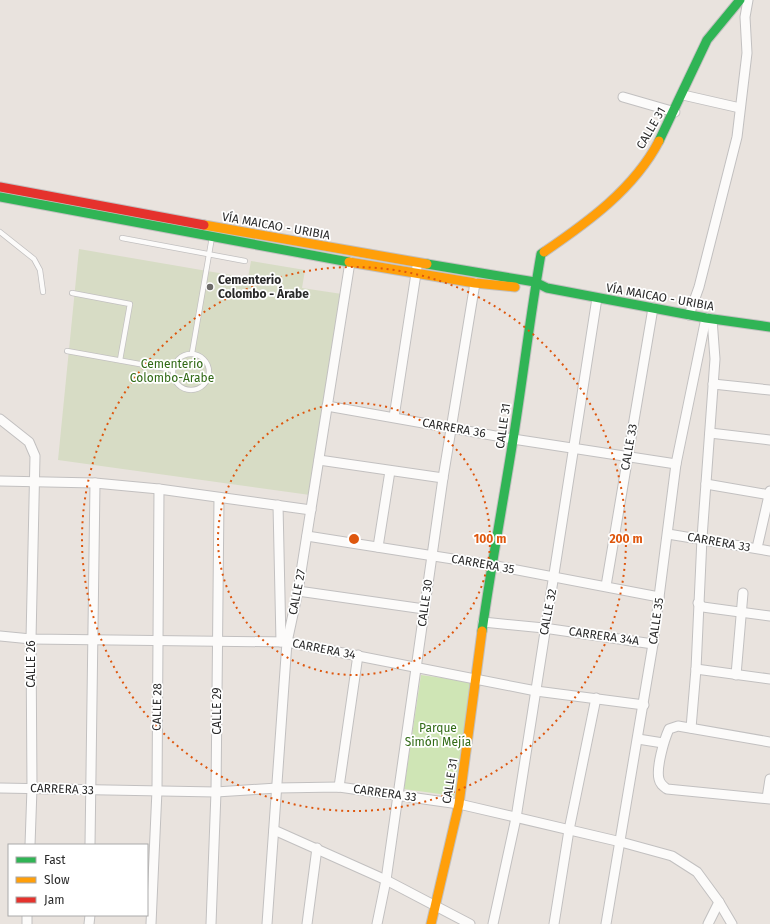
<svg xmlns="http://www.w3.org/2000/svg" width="770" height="924" font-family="'Fira Sans',sans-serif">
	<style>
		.green { fill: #cfe5b5 }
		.cemetery { fill: #d7dcc5 }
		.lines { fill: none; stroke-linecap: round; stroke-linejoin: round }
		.lane-casing { stroke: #c2c0c0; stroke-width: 6 }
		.street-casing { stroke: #c2c0c0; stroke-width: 11 }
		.fast-casing { stroke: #c2c0c0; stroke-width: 11 }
		.slow-casing { stroke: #c2c0c0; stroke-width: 11 }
		.jam-casing { stroke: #c2c0c0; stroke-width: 11 }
		.lane { stroke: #fcfbfa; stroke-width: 4.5 }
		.street { stroke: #fcfbfa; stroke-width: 9 }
		.fast { stroke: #30b455; stroke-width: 9 }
		.slow { stroke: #ff9f0a; stroke-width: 9 }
		.jam { stroke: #e5322d; stroke-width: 9 }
		.ring { fill: none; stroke: #de570e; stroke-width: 2; stroke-dasharray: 2 4 }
		.poi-dot { fill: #6d6b69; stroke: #fff; stroke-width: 1.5 }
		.labels { text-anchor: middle; stroke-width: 3.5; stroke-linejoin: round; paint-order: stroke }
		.street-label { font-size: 12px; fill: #2a2a2a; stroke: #fff }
		.poi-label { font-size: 12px; font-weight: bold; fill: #2a2a2a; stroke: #fff; text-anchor: start }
		.park-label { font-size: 12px; fill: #316a16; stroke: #fff }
		.centre { fill: #de570e; stroke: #fff; stroke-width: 2 }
		.ring-label { font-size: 12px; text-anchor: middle; font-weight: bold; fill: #de570e; stroke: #fff; stroke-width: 3.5; stroke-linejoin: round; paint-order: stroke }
	</style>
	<rect width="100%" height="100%" fill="#e9e3de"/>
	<polygon class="green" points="421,675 471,682 454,796 404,789"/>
	<polygon class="cemetery" points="79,249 248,278 251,261 305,270 302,288 342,294 310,495 58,460"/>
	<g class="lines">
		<defs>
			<g id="lane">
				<polyline points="0,232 34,259 40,270 43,292"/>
				<polyline points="122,238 245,261"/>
				<polyline points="72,293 130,304 120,360"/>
				<polyline points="67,351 173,370"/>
				<polyline points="192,353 212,237"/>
				<circle cx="191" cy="372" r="18"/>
			</g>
			<g id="street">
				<polyline points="683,95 740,108"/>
				<polyline points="623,97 675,112"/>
				<polyline points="689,315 699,287 737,137 747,53 745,17 748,0"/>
				<polyline points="713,384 770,390"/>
				<polyline points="327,406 513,439 676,464"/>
				<polyline points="394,417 417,267"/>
				<polyline points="0,419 29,442 35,456 31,639 32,788 30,845"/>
				<polyline points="710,433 770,440"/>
				<polyline points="319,460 443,478"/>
				<polyline points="0,481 95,483 159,489 311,510"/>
				<polyline points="706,484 770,495"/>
				<polyline points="278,505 281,642"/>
				<polyline points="668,534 770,551"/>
				<polyline points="307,536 491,565 659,597"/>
				<polyline points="378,547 390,471"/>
				<polyline points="757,548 770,491"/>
				<polyline points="606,586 653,308"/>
				<polyline points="298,591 424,609"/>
				<polyline points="698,603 703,607 710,608 770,616"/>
				<polyline points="483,622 544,628 653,644"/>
				<polyline points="0,636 31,639 287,642 536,691 644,705"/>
				<polyline points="696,669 770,679"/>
				<polyline points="736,675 743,593"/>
				<polyline points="691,728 696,669 702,538 715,359 712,319"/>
				<polyline points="638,739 663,743"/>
				<path d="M770,742L678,726L669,729C664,740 656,768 659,779C660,784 663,786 667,789L770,799"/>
				<polyline points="339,787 358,655"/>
				<polyline points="0,788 216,792 277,788 339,787 459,804 621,842 672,856 697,872 719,902 732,924"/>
				<polyline points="767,798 770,779"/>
				<polyline points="274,830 386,880 470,924"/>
				<polyline points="90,845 95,483"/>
				<polyline points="27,924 27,915"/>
				<polyline points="89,924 90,915"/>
				<polyline points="151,924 157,790 159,489"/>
				<polyline points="211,924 216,792 219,498"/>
				<polyline points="267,924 287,642 298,591 350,262"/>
				<polyline points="307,924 317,848"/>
				<polyline points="377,924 386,880 443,478 475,283"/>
				<polyline points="493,924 516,818 597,298"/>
				<polyline points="554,924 569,830 596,698"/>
				<polyline points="606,924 653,644 676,464 706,318"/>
				<polyline points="708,924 719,902"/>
			</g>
			<g id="fast">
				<polyline points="659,141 707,40 740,0"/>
				<polyline points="0,197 349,262"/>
				<polyline points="427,264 535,282 547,288 706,318 770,327"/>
				<path d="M482,631C491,567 503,503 513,440C523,378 530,316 541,254L544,252"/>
			</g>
			<g id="slow">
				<polyline points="204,225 427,264"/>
				<path d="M544,252C588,222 634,189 659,141"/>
				<polyline points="349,262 475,283 515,287"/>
				<polyline points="431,924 459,804 482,631"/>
			</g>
			<polyline id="jam" points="0,187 204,225"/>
		</defs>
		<use href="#lane" class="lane-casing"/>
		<use href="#street" class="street-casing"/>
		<use href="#fast" class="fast-casing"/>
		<use href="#slow" class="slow-casing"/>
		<use href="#jam" class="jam-casing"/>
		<use href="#lane" class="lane"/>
		<use href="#street" class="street"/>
		<use href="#fast" class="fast"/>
		<use href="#slow" class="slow"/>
		<use href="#jam" class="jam"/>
	</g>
	<g class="ring">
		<circle cx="354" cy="539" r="136"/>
		<circle cx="354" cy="539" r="272"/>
	</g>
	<circle class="poi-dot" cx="210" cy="287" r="4"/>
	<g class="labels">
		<g class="street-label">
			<text transform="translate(651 128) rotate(-60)" y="4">CALLE 31</text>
			<text transform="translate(276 226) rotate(10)" y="4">VÍA MAICAO - URIBIA</text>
			<text transform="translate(660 297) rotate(10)" y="4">VÍA MAICAO - URIBIA</text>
			<text transform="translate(503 426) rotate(-82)" y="4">CALLE 31</text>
			<text transform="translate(454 428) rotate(10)" y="4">CARRERA 36</text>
			<text transform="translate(629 447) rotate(-80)" y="4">CALLE 33</text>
			<text transform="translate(719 542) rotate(10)" y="4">CARRERA 33</text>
			<text transform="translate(483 564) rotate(10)" y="4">CARRERA 35</text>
			<text transform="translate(297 592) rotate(-79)" y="4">CALLE 27</text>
			<text transform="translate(425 603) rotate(-82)" y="4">CALLE 30</text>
			<text transform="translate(548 612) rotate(-79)" y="4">CALLE 32</text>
			<text transform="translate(656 621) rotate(-82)" y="4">CALLE 35</text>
			<text transform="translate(604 636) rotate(8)" y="4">CARRERA 34A</text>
			<text transform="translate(324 649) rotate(11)" y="4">CARRERA 34</text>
			<text transform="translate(31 664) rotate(-90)" y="4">CALLE 26</text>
			<text transform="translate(157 707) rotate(-89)" y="4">CALLE 28</text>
			<text transform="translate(217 711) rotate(-90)" y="4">CALLE 29</text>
			<text transform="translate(450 781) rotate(-81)" y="4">CALLE 31</text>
			<text transform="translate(62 789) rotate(2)" y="4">CARRERA 33</text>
			<text transform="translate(385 793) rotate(8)" y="4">CARRERA 33</text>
		</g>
		<g class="poi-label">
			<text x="218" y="284">Cementerio<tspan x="218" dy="14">Colombo - Árabe</tspan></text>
		</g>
		<g class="park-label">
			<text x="172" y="368">Cementerio<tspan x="172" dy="14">Colombo-Arabe</tspan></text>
			<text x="438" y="732">Parque<tspan x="438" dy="14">Simón Mejía</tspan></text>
		</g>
	</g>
	<circle cx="354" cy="539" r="6" class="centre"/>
	<g class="ring-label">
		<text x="490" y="543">100 m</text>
		<text x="626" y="543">200 m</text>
	</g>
	<rect x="8" y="844" width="140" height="72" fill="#ffffff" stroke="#aaaaaa"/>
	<rect x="16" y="857" width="20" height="6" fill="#30b455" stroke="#aaaaaa"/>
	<text x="44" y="864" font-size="12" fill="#2a2a2a">Fast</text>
	<rect x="16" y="877" width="20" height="6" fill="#ff9f0a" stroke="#aaaaaa"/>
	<text x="44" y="884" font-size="12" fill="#2a2a2a">Slow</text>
	<rect x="16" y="897" width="20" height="6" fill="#e5322d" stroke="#aaaaaa"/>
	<text x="44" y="904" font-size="12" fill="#2a2a2a">Jam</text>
</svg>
